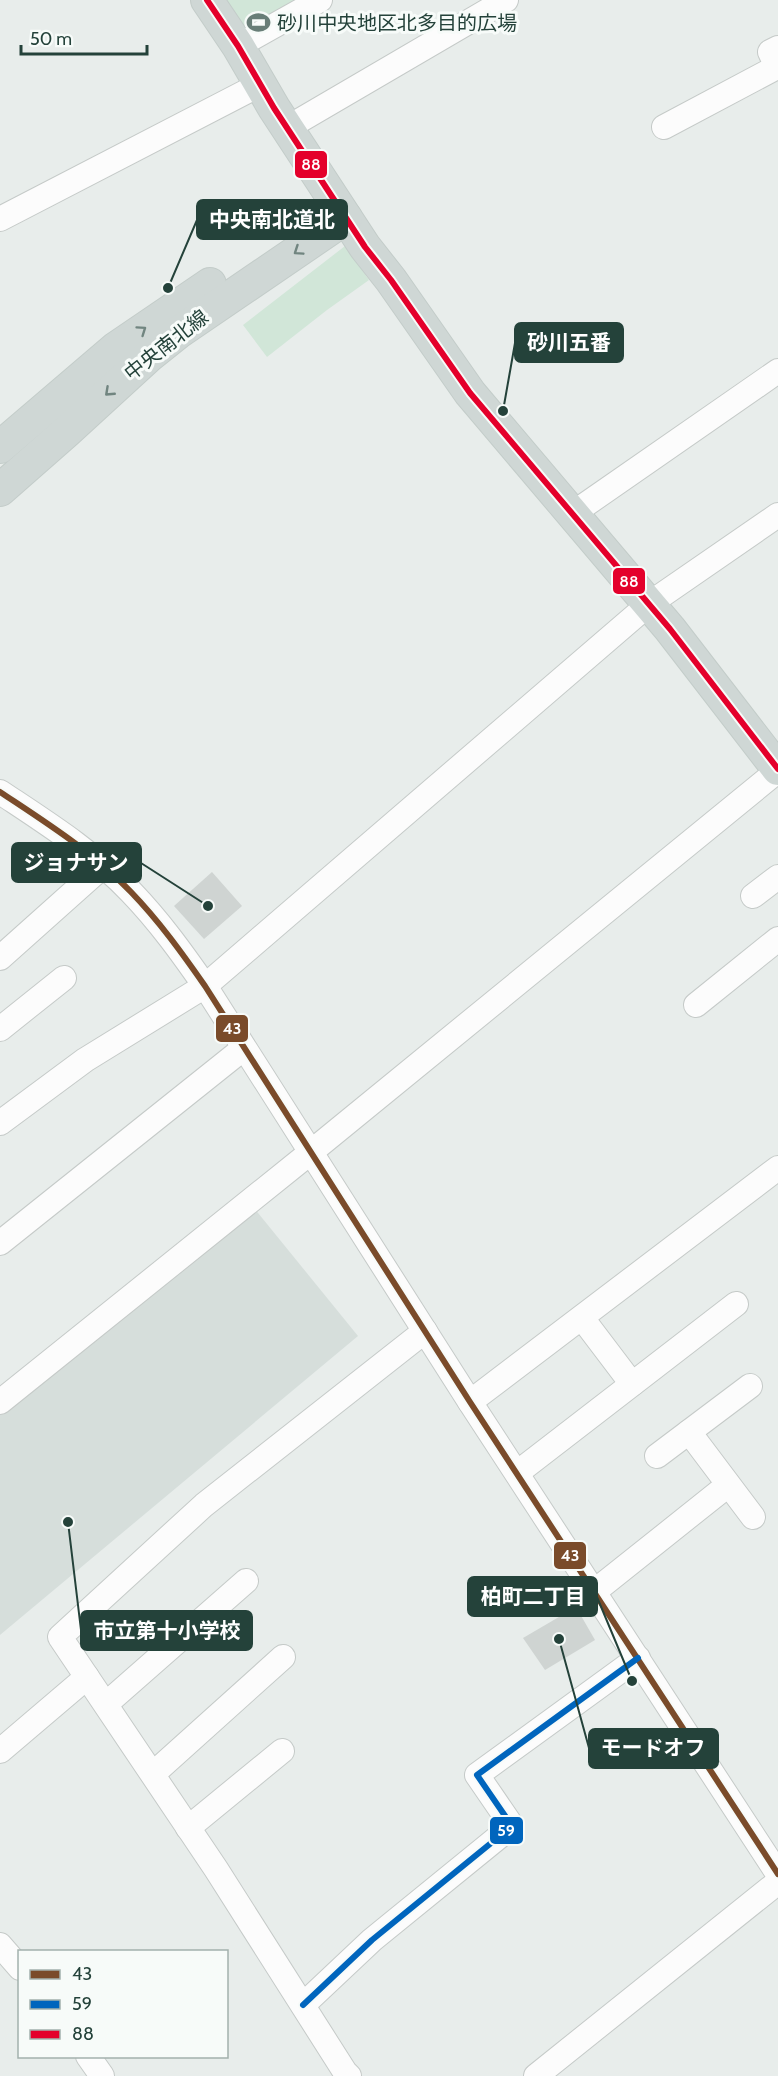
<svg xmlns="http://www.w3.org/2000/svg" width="778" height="2076" font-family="Cabin,'Noto Sans JP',sans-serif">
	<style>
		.built { fill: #d6dedb }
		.green { fill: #d1e6d8 }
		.building { fill: #cfd4d2 }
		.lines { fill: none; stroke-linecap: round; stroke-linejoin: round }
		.minor-casing { stroke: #c5cac8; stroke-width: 26 }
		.major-casing { stroke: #c3ccc9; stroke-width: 34 }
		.minor { stroke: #fcfcfc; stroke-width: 24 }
		.major { stroke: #cfd7d5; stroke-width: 32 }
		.bus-1-casing { stroke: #f7fbf9; stroke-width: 10 }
		.bus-2-casing { stroke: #f7fbf9; stroke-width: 10 }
		.bus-3-casing { stroke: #f7fbf9; stroke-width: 10 }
		.bus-1 { stroke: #7a4b2a; stroke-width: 6 }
		.bus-2 { stroke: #0065bd; stroke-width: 6 }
		.bus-3 { stroke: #e4002b; stroke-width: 6 }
		.oneway { stroke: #718580 }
		.labels { text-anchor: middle; stroke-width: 6; stroke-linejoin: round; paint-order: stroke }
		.poi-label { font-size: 20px; fill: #24423a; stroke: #f7fbf9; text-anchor: start }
		.street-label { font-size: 20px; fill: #24423a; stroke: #f7fbf9 }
		.leader { fill: none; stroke: #24423a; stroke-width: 2 }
		.callout-dot { fill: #24423a; stroke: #f7fbf9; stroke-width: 2 }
		.callout { fill: #24423a; stroke: #24423a; stroke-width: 2 }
		.callout-label { font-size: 21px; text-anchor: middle; font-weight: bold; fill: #fff }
		.line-badge { stroke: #f7fbf9; stroke-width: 2 }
		.badge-label { font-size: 16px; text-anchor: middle; font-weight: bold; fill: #fff }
	</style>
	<rect width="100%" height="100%" fill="#e8edeb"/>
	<polygon class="built" points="254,1208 358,1336 0,1635 0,1409"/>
	<g class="green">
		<polygon points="216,0 328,0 247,46"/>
		<polygon points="345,246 369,280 327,310 267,357 243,325"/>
	</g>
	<g class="building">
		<polygon points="212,872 242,906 204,939 174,906"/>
		<polygon points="576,1607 595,1640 545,1670 523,1638"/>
	</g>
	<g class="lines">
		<defs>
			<g id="minor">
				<polyline points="238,46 320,0"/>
				<polyline points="664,127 777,67 770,52 778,48"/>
				<polyline points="287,128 506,0"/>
				<polyline points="0,219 261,84"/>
				<polyline points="572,514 778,371"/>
				<path d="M0,792C45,822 93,852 131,892C159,921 182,953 205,986L470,1402L778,1874"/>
				<polyline points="753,896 778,877"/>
				<polyline points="0,958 103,866"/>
				<polyline points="696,1005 778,939"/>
				<polyline points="0,1029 64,978"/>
				<polyline points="0,1123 85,1060 205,986 649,604 778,515"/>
				<polyline points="0,1243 244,1048"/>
				<polyline points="582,1318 632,1384"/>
				<polyline points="0,1402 311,1152 770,777 774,765 778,762"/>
				<polyline points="470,1402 778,1168"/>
				<polyline points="689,1432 753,1517"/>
				<polyline points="657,1456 750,1386"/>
				<polyline points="517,1473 736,1304"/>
				<polyline points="595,1591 728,1485"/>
				<polyline points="106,1704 246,1581"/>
				<polyline points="0,1751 87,1677"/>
				<polyline points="153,1774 283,1657"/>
				<polyline points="188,1828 282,1751"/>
				<polyline points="0,1945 20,1968"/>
				<polyline points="303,2005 372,1940 512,1826 477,1775 638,1658"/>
				<polyline points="88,2056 102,2076"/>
				<polyline points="349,2076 345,2072 216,1869 60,1637 204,1505 425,1331"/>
				<polyline points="536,2076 778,1882"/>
			</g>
			<g id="major">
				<polyline points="207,0 238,46 274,108 365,247 391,280 470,393 670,629 778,769"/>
				<polyline points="0,447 116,348 210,284"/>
				<polyline points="0,490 66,432 149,356 179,332 346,218"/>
			</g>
		</defs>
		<use href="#minor" class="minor-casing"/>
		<use href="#major" class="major-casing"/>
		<use href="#minor" class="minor"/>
		<use href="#major" class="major"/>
		<defs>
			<path id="bus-1" d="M0,792C45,822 93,852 131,892C159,921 182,953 205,986L470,1402L778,1874"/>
			<polyline id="bus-2" points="303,2005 372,1940 512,1826 477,1775 638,1658"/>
			<polyline id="bus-3" points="207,0 238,46 274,108 365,247 391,280 470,393 670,629 778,769"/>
		</defs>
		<use href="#bus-1" class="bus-1-casing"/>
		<use href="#bus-2" class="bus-2-casing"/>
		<use href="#bus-3" class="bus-3-casing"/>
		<use href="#bus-1" class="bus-1"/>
		<use href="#bus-2" class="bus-2"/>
		<use href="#bus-3" class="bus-3"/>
	</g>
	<defs><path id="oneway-chevron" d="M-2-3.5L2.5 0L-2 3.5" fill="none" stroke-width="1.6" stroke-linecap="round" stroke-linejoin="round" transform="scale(1.5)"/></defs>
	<g class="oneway">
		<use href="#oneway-chevron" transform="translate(298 251) rotate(146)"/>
		<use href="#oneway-chevron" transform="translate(142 330) rotate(-35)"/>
		<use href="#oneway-chevron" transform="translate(109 392) rotate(137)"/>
	</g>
	<defs>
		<symbol id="stadium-bare" viewBox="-9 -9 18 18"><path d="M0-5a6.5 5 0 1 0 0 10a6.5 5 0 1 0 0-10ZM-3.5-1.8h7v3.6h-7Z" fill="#697e78" stroke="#f7fbf9" stroke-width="2.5" paint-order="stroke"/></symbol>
	</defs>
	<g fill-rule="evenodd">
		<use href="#stadium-bare" x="242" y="6" width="33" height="33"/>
	</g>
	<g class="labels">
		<g class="poi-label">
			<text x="277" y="30">砂川中央地区北多目的広場</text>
		</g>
		<g class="street-label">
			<text transform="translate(166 345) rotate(-38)" y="7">中央南北線</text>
		</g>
	</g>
	<path class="leader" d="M168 288L197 220M503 411L515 343M208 906L141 863M632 1681L597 1597M68 1522L81 1630M559 1639L589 1748"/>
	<g class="callout-dot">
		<circle cx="168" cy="288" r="6"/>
		<circle cx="503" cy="411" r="6"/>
		<circle cx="208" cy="906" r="6"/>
		<circle cx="632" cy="1681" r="6"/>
		<circle cx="68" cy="1522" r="6"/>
		<circle cx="559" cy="1639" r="6"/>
	</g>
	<g class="callout">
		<rect x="197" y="200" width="150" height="39" rx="6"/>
		<rect x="515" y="323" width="108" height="39" rx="6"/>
		<rect x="12" y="843" width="129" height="39" rx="6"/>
		<rect x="468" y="1577" width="129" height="39" rx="6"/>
		<rect x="81" y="1611" width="171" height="39" rx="6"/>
		<rect x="589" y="1729" width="129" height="39" rx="6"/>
	</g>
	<g class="callout-label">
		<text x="272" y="227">中央南北道北</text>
		<text x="569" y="350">砂川五番</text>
		<text x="76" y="870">ジョナサン</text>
		<text x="533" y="1604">柏町二丁目</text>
		<text x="167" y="1638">市立第十小学校</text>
		<text x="653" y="1755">モードオフ</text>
	</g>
	<g class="line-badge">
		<rect x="294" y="150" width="34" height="29" rx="6" fill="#e4002b"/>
		<rect x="612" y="567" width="34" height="28" rx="6" fill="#e4002b"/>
		<rect x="215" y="1014" width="34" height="29" rx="6" fill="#7a4b2a"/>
		<rect x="553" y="1541" width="34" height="29" rx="6" fill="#7a4b2a"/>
		<rect x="489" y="1816" width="35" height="29" rx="6" fill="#0065bd"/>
	</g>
	<g class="badge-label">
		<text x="311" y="170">88</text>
		<text x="629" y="587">88</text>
		<text x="232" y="1034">43</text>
		<text x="570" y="1561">43</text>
		<text x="506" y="1836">59</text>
	</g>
	<rect x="18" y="1950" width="210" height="108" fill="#f7fbf9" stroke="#a3b1ad" stroke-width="1.5"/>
	<rect x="30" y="1970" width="30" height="9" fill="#7a4b2a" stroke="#a3b1ad" stroke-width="1.5"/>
	<text x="72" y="1980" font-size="18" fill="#24423a">43</text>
	<rect x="30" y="2000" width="30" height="9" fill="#0065bd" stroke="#a3b1ad" stroke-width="1.5"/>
	<text x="72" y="2010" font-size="18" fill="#24423a">59</text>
	<rect x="30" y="2030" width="30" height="9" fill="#e4002b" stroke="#a3b1ad" stroke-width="1.5"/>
	<text x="72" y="2040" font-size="18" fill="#24423a">88</text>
	<path d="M21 45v9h126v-9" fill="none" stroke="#24423a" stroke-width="3"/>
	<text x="30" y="45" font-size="18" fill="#24423a" stroke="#f7fbf9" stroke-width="4.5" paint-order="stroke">50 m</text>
</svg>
